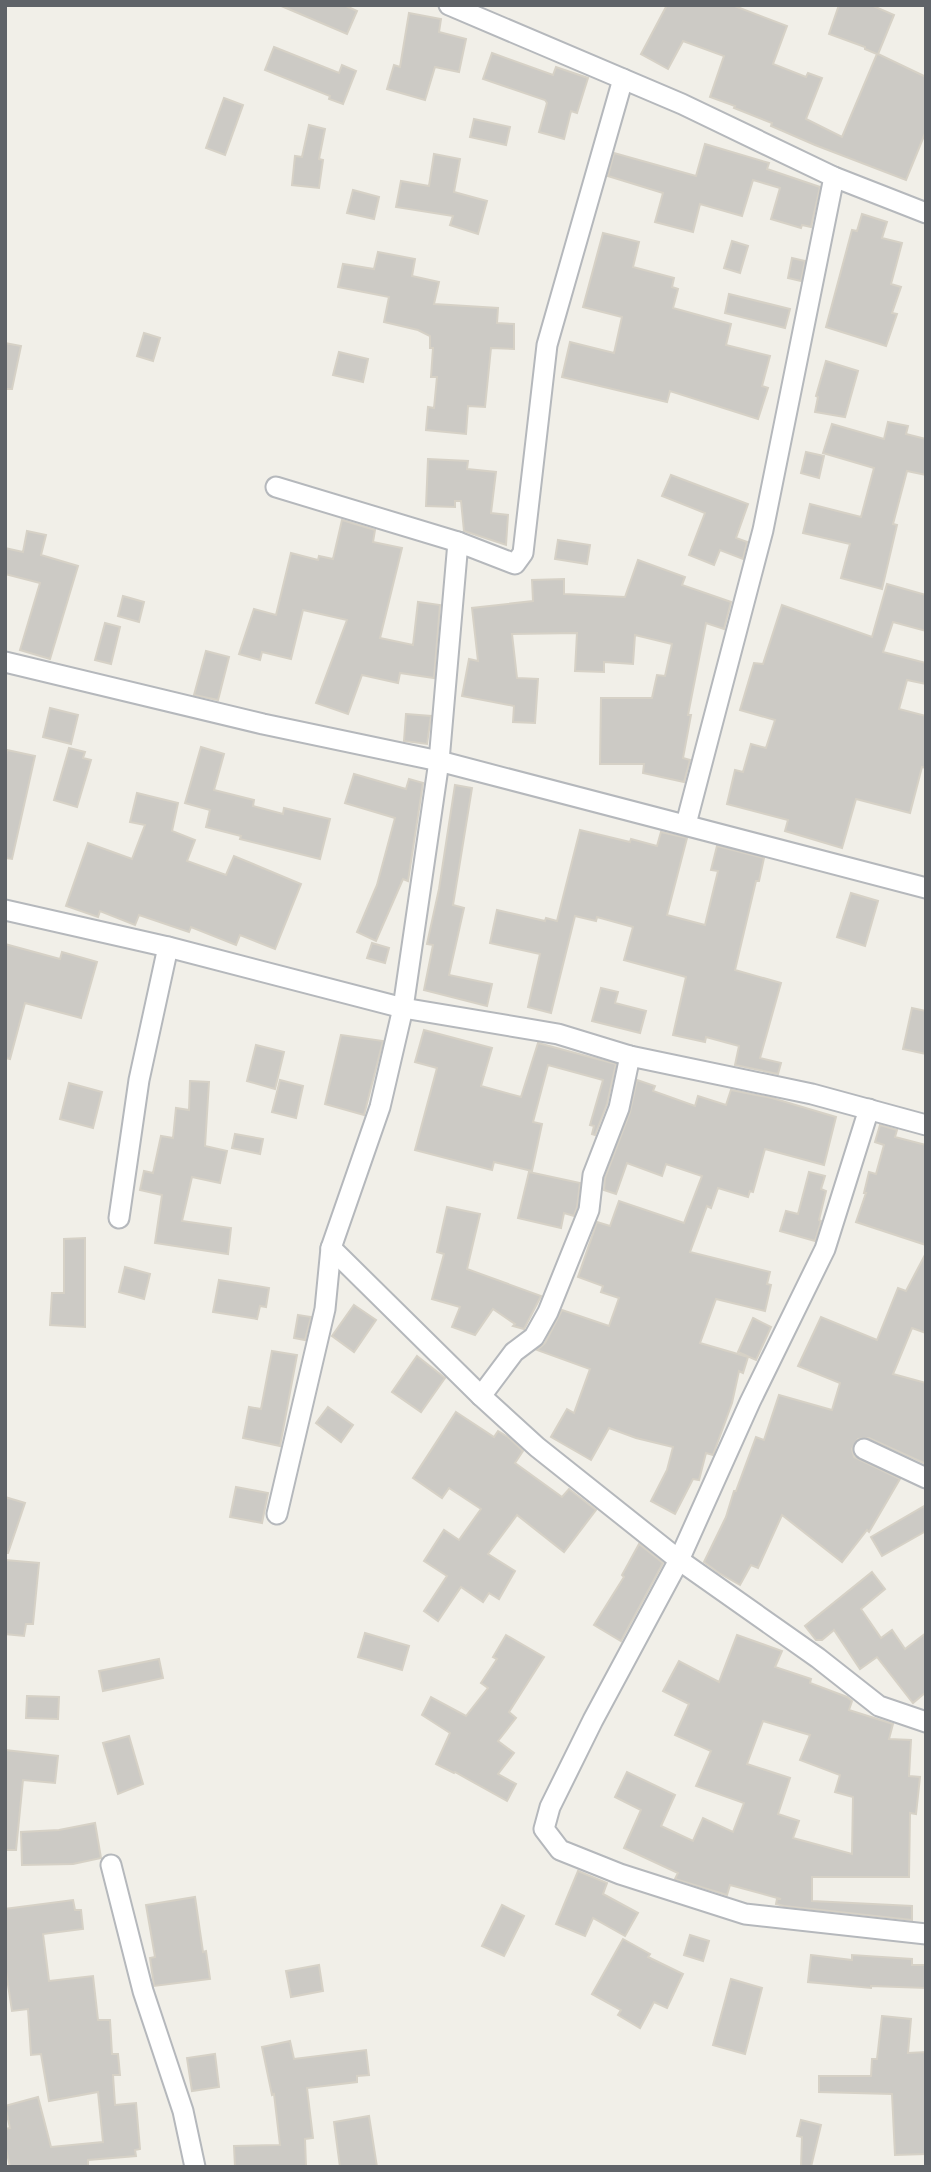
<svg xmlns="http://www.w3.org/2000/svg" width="931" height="2172" font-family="Arial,sans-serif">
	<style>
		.building { fill: #cccac5; stroke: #d6d1c6; stroke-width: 2; fill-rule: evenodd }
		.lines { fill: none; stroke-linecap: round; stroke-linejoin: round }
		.minor-casing { stroke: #b5b8bc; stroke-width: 23 }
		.minor { stroke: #fff; stroke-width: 19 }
	</style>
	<rect width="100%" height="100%" fill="#f1efe8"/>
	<g class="building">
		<polygon points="279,5 344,5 357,11 347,34"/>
		<polygon points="667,5 732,5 787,26 773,64 806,77 808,73 822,78 806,119 842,137 877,54 865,49 865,47 829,34 839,5 871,5 894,15 878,54 926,77 926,131 906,180 815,145 771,126 772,123 734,108 735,106 710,97 724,56 683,41 668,69 641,54"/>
		<polygon points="409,13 441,19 439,32 466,39 459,72 435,67 425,100 387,89 394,65 400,67"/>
		<polygon points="274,47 339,73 342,65 356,71 343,104 329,99 330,96 265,70"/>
		<polygon points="492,53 553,75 556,67 588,78 577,113 571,111 564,139 539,132 547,103 545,100 483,79"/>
		<polygon points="224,98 243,105 225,155 206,148"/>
		<polygon points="474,119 510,127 506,145 470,137"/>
		<polygon points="309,125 325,129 319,159 323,160 319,188 292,185 295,156 302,157"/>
		<polygon points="705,144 769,163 767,169 820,187 811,227 802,225 801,228 771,219 780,188 753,180 742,216 700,204 693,232 655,222 663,193 608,176 614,153 696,176"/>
		<polygon points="434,154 460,159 454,192 487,201 478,234 450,225 453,216 396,207 401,181 429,186"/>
		<polygon points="353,190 379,197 374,219 347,213"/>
		<polygon points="862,214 887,222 882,238 902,243 891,284 901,287 892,313 897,314 886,346 826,327 852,230 857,231"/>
		<polygon points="603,233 639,242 633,267 674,278 672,287 678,289 673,308 731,324 726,345 770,356 762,386 768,388 758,419 670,391 667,402 562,377 570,342 614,353 622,317 583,307"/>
		<polygon points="732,241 748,246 740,273 724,268"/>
		<polygon points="378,252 415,259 412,276 439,282 434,304 498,308 497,323 514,324 514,349 491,348 485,407 468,406 466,434 426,430 428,407 434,408 437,377 431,377 433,348 430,348 430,336 418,330 384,322 389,297 338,287 343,264 374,269"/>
		<polygon points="792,258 805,261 801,281 788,278"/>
		<polygon points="729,294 790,309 785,328 725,313"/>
		<polygon points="144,333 160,338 153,361 137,356"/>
		<polygon points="5,343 21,346 12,389 5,389"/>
		<polygon points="339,352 368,359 363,382 333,375"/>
		<polygon points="826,361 858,371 845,417 815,412 818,397 816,396"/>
		<polygon points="888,422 908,426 906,434 926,439 926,475 907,471 893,524 897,525 882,589 841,578 850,544 803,533 810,504 861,517 874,468 823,453 832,424 884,439"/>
		<polygon points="806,452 824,456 819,478 801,473"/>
		<polygon points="428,459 468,461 467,469 496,472 491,513 508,515 506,545 464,531 461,501 455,501 455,507 426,506"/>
		<polygon points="671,475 748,504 736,538 747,542 743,559 720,550 714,565 689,555 705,513 662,496"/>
		<polygon points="342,520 375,530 373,542 402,548 380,638 413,645 418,602 440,605 434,678 400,673 398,683 362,675 348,714 316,703 347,620 303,610 291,659 262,652 260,660 239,654 254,609 276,615 291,553 318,560 319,556 333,559"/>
		<polygon points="27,531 46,535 41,555 78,566 50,659 20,650 40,583 5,574 5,548 23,552"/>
		<polygon points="558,540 590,545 587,564 555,559"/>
		<polygon points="638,560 685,577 682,585 731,602 724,629 706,623 688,715 691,715 683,758 690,760 684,782 643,773 644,764 600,764 601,698 652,698 657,675 665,676 672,644 635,635 633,664 604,662 604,672 575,671 577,633 512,634 517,678 538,679 535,723 513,722 514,706 462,696 469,659 478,661 472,608 533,601 532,580 564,579 564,594 625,597"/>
		<polygon points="887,584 926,595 926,631 893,622 883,652 926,663 926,684 907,680 899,709 926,716 926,768 922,767 910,813 856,799 842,848 785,831 788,820 727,804 735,770 743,772 751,744 766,748 775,720 740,710 754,663 763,664 782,605 872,637"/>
		<polygon points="123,596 144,602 139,622 118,616"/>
		<polygon points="105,623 120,627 111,664 95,660"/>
		<polygon points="206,651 229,657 218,700 194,695"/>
		<polygon points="50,708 78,715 71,744 43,737"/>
		<polygon points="406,714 431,716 427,744 404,741"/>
		<polygon points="201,747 224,754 214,790 254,800 253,806 283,814 284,808 330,819 320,859 240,839 241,836 206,827 210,810 185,803"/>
		<polygon points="69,748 85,752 83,758 91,760 77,807 54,800"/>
		<polygon points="7,750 35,756 12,859 5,858 5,759"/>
		<polygon points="354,774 406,789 409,779 423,783 408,881 403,879 376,941 357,932 377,885 395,818 345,803"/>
		<polygon points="455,785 472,788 453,905 464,908 449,975 492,984 487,1006 424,990 433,945 427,944 439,889"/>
		<polygon points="137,793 178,803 172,831 195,840 187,861 226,875 234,856 301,884 275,949 240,935 236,945 191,927 189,932 139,915 135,925 100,911 98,917 66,906 88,843 132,859 145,825 130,822"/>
		<polygon points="580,830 630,842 631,839 657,846 661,832 687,838 667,915 705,925 718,871 711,870 717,846 764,858 759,881 756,881 735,970 781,983 760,1058 781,1063 778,1074 735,1065 739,1046 706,1037 705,1042 673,1035 686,977 624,960 633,927 597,917 596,921 575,916 551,1013 528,1007 540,954 490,943 497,910 545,921 546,918 557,921"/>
		<polygon points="851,893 878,901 865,946 837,937"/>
		<polygon points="372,943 389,948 385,963 367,958"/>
		<polygon points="5,944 60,959 62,952 97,962 81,1018 25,1003 10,1059 5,1058"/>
		<polygon points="601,988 618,992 615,1003 646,1011 640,1033 592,1021"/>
		<polygon points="912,1008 926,1011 926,1054 903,1049"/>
		<polygon points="424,1030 492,1048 481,1086 521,1097 538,1043 616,1064 607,1104 595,1135 592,1134 594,1126 590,1125 603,1080 548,1065 533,1122 542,1124 532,1171 494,1162 492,1170 415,1150 437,1068 415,1062"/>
		<polygon points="341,1035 383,1041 364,1115 325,1104"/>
		<polygon points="256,1045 284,1052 275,1089 247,1081"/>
		<polygon points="280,1080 303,1086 296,1118 272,1112"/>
		<polygon points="637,1080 655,1086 653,1091 695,1106 698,1096 726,1105 731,1090 772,1098 836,1117 824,1165 765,1149 753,1192 750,1191 748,1197 718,1188 711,1208 707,1206 690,1252 770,1272 767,1284 771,1285 765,1311 716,1299 700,1343 748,1357 743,1373 739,1371 732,1403 713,1455 706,1453 699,1480 693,1479 675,1514 651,1501 667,1470 673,1447 636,1438 609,1428 591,1460 551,1437 567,1409 574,1413 590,1369 537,1350 545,1343 562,1310 609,1326 619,1298 601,1292 603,1286 578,1277 597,1222 610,1226 619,1201 684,1223 702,1176 666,1164 662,1176 627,1163 616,1194 604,1190 605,1178 630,1112"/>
		<polygon points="190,1081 209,1082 205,1146 227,1151 220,1183 192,1177 182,1221 231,1228 228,1254 155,1243 162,1195 140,1190 144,1171 153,1173 161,1136 173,1138 176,1108 189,1110"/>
		<polygon points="69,1083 102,1092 93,1128 60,1119"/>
		<polygon points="880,1125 897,1130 895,1137 926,1145 926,1245 856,1222 866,1193 864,1193 869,1172 876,1174 884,1145 875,1142"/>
		<polygon points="235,1134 263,1139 260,1154 232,1148"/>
		<polygon points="529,1172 580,1183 577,1207 574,1216 564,1213 561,1228 518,1218"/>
		<polygon points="809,1172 825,1176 821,1189 826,1191 819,1220 821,1221 815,1241 780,1231 786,1211 798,1214"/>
		<polygon points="447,1207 480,1214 467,1269 541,1296 524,1329 513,1326 515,1324 493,1309 475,1335 452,1327 460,1307 432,1299 444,1254 437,1252"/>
		<polygon points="85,1238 85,1327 50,1325 52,1293 64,1293 64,1239"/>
		<polygon points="926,1253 926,1333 912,1328 893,1374 926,1383 926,1464 869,1438 858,1439 852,1449 854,1457 900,1479 869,1532 867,1530 842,1562 782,1515 758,1568 751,1565 740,1585 719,1573 704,1562 726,1517 734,1491 736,1491 756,1437 764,1440 779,1395 832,1410 840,1383 798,1366 821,1317 877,1340 898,1288 906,1291"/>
		<polygon points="125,1267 150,1274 144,1299 119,1292"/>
		<polygon points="219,1280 269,1288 266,1307 260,1306 257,1319 213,1312"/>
		<polygon points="354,1305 376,1320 354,1352 332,1336"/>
		<polygon points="298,1315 311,1317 305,1340 294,1338"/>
		<polygon points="753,1318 771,1327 756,1360 738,1352"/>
		<polygon points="272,1351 297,1355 280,1446 243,1438 249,1407 261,1409"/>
		<polygon points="417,1356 445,1378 421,1412 392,1392"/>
		<polygon points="328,1407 353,1425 341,1442 316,1423"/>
		<polygon points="456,1412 494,1437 498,1431 508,1437 523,1451 515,1463 562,1497 569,1489 596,1510 564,1552 517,1515 488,1554 515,1571 499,1599 489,1593 483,1602 461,1587 438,1621 424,1611 447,1576 424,1561 444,1530 459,1540 481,1509 449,1488 442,1498 413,1478"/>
		<polygon points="236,1487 268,1493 262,1523 230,1517"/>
		<polygon points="5,1497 25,1503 8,1553 5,1553"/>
		<polygon points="926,1505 926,1531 882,1556 871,1537"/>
		<polygon points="639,1544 663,1563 621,1641 594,1625 624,1577 622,1575"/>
		<polygon points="5,1560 39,1563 33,1624 26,1624 24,1636 5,1634"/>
		<polygon points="872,1572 885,1589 861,1609 881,1638 892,1630 905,1649 926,1633 926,1692 913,1703 877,1657 860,1669 834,1630 822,1640 816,1640 805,1626"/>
		<polygon points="365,1633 409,1646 402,1670 358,1657"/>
		<polygon points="506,1635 544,1657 509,1712 516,1718 498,1741 514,1753 498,1774 516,1784 507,1801 455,1772 454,1773 436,1764 450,1733 422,1715 431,1697 466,1716 488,1688 481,1683 497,1659 493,1657"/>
		<path d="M737,1635L782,1651L775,1667L811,1679L810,1683L847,1697L852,1701L849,1710L893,1724L889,1739L911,1740L909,1776L920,1777L916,1814L910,1813L909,1877H812V1901L912,1906V1920L784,1906L776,1904L777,1899H781L730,1885L727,1895L675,1879L678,1873L624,1848L641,1810L615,1797L627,1772L675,1795L661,1826L693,1841L703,1818L733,1832L744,1803L696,1786L711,1751L675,1735L689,1704L663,1691L679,1661L719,1682ZM763,1721L810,1735L800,1760L840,1775L835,1792L853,1797L852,1854L793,1838L799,1821L778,1814L790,1778L747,1764Z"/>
		<polygon points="159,1659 163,1678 103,1691 99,1671"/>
		<polygon points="27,1696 59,1697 58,1719 26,1718"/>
		<polygon points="129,1736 143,1784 118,1794 103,1743"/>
		<polygon points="5,1750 58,1756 55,1783 23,1780 16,1850 5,1850"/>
		<polygon points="95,1823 101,1858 73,1864 22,1865 21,1832 59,1830"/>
		<polygon points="578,1871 607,1883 603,1894 638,1913 625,1936 593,1918 585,1936 556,1924"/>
		<polygon points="195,1897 203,1952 206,1951 210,1979 154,1986 150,1958 155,1957 146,1905"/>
		<polygon points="73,1900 75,1910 81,1910 83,1929 43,1934 49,1981 93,1976 98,2020 110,2020 112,2054 118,2054 120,2075 113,2075 115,2105 136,2103 140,2149 135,2150 136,2156 88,2160 88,2167 10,2167 5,2144 5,2129 10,2128 5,2106 38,2097 51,2147 103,2142 98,2092 49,2101 41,2054 31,2055 28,2009 12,2011 5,1965 5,1909"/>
		<polygon points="502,1905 524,1916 504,1956 482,1946"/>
		<polygon points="690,1935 709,1941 703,1961 684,1955"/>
		<polygon points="623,1939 650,1954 648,1957 683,1974 667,2008 654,2002 640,2028 618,2015 621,2010 592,1994"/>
		<polygon points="811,1955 852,1960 852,1955 912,1959 912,1965 926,1965 926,1988 871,1986 871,1988 808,1982"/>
		<polygon points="319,1965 323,1991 291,1997 286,1971"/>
		<polygon points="731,1979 762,1988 745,2054 713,2045"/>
		<polygon points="882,2016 911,2019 908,2053 926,2052 926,2154 895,2155 892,2094 819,2092 819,2076 871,2076 872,2059 877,2059"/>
		<polygon points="290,2041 294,2059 366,2050 369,2075 357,2076 357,2082 307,2088 313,2138 305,2139 306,2167 235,2167 234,2146 280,2145 274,2094 272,2095 262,2047"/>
		<polygon points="215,2054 219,2087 192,2091 187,2058"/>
		<polygon points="369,2116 377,2167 340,2167 334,2122"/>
		<polygon points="801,2120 821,2125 811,2167 801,2167 802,2137 797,2136"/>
	</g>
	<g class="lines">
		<defs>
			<g id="minor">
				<polyline points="449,5 682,104 834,177 926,213"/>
				<polyline points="623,79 547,345 523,553 515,564 458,542 439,761 403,1008 380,1107 331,1248 481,1396 537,1447 679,1560 818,1658 879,1706 926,1722"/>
				<polyline points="276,487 458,542"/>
				<polyline points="5,662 263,724 439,761 926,888"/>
				<polyline points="686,824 763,530 834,177"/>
				<polyline points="5,910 168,947 403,1008 558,1034 630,1056 812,1094 926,1125"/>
				<polyline points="869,1109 825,1249 750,1402 679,1560 593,1720 550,1807 544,1829 560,1850 620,1874 745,1914 926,1934"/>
				<polyline points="119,1218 139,1080 168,947"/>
				<polyline points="481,1396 514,1352 534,1337 548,1312 589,1210 593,1175 619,1108 630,1056"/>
				<polyline points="864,1449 926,1478"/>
				<polyline points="277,1514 325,1309 331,1248"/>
				<polyline points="111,1865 143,1991 183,2111 195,2167"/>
			</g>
		</defs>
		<use href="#minor" class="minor-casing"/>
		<use href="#minor" class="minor"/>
	</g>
	<rect width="931" height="2172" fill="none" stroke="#5f6368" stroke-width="14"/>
</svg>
